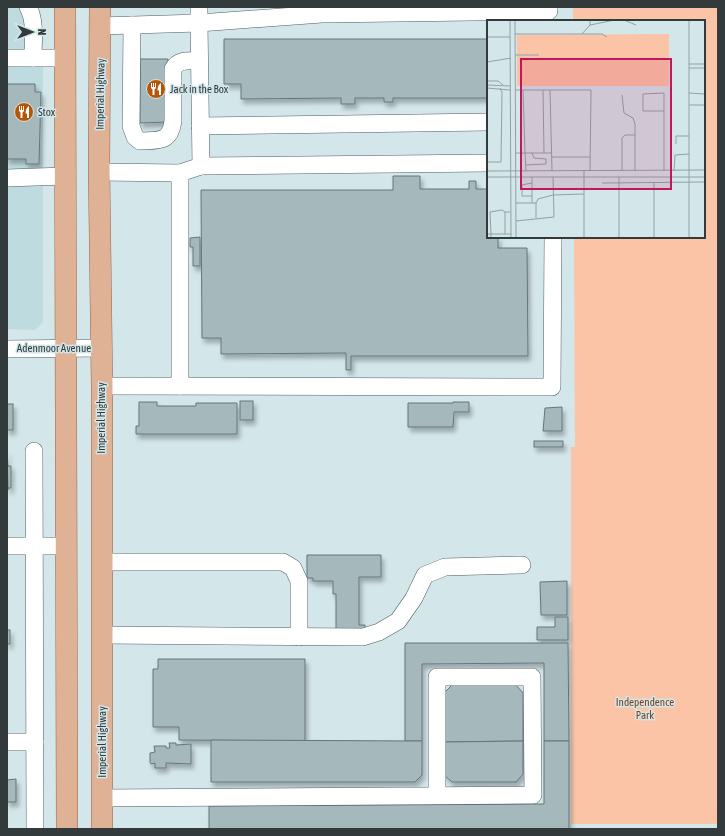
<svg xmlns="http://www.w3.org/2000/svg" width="725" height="836" font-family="'Asap Condensed',sans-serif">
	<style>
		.built { fill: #bedbe0 }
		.green { fill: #fbc4a6 }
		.building { fill: #a5b8bb; stroke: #65767a; filter: url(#shadow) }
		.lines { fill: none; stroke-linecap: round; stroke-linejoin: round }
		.minor-casing { stroke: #4d5e61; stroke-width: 18 }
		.major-casing { stroke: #946649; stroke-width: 22 }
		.minor { stroke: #fff; stroke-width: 17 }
		.major { stroke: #dfb296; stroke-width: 21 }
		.labels { text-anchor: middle; stroke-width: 3; stroke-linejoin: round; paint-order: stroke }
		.poi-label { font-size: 11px; fill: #323a3b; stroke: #d3e6ea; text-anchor: start }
		.street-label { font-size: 11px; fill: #323a3b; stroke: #d3e6ea }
		.park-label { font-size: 11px; fill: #793f19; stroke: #d3e6ea }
		.inset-road { fill: none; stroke: #93a1a4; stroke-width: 1 }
		.view { fill: #c2185b; fill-opacity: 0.15; stroke: #c2185b; stroke-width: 2 }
		.inset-edge { fill: none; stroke: #323a3b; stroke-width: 2 }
	</style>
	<defs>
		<filter id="shadow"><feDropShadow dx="2.5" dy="4.5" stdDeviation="2" flood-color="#0004"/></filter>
	</defs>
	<rect width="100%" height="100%" fill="#d3e6ea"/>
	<polygon class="built" points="7,7 37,7 40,11 43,34 43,322 35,330 7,329"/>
	<polygon class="green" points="573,7 718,7 718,824 571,824 571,447 575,447 574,237 704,237 704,21 573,21"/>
	<g class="building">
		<polygon points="224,39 488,39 488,98 393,98 393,102 384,102 384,98 355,98 355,104 341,104 341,98 241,99 241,84 224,84"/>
		<polygon points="140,59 168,59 168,122 140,123"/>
		<polygon points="7,84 35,84 35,92 41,92 39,164 26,164 26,159 7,159"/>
		<polygon points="393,176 420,176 420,189 469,189 469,181 476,181 476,189 488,189 488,237 498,237 498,248 527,248 528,356 351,356 351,370 346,370 346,353 221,354 221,338 202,338 201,190 393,190"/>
		<polygon points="200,237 200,266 193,266 193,247 190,247 190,238"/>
		<rect x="240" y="401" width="13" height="19"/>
		<polygon points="139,402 157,402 157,406 196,406 196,403 237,403 237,434 136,434 136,426 139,426"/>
		<polygon points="453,402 469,402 469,412 454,412 453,427 408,427 408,403 453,403"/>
		<rect x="7" y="404" width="6" height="26"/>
		<polygon points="562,407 562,431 543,431 545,408"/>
		<rect x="534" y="441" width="29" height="6"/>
		<polygon points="7,451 8,466 11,466 11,488 8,488 8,490"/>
		<polygon points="307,555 381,555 381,577 359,577 359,625 365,625 365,631 336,631 336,594 333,594 333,581 313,581 313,578 307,578"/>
		<polygon points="567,581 567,615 541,615 540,582"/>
		<polygon points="555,617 568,617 568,640 537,640 537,627 555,627"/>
		<rect x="7" y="630" width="3" height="14"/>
		<polygon points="405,643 568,643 569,741 544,741 544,663 422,664 422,741 405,741"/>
		<polygon points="158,659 305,659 305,741 179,740 179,727 153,727 153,669 158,669"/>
		<polygon points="452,685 516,685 523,693 523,741 444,742 444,693"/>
		<polygon points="211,740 422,741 422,775 415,782 211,782"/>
		<polygon points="523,741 523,774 516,782 452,782 444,775 444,742"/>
		<polygon points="544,741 569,741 569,829 209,829 209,806 544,804"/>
		<polygon points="169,743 176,743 176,745 191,744 191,764 166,763 166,768 155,768 155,763 151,764 150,762 150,753 155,752 154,746 166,746 166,748 170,748"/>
		<polygon points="16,779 16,802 7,802 7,780"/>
	</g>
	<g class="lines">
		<defs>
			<g id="minor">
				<path d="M28,7C36,21 33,42 33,58"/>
				<path d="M132,25L131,126L135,137L140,141C159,140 170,143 173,121V69C178,59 189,61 199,61"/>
				<polyline points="100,26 199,23 199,7"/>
				<polyline points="7,58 65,58"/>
				<polyline points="200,126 488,122"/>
				<polyline points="201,166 199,23 322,14 549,11"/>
				<polyline points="99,172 180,173 201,166 488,163"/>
				<polyline points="180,173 180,386"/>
				<polyline points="7,178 65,176"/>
				<polyline points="7,349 101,348"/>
				<polyline points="102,386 552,387 553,237"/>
				<polyline points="34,451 35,829"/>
				<polyline points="7,546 66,546"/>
				<polyline points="102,562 283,562 293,568 299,581 299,637"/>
				<polyline points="102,635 363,637 379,632 398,621 414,598 425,575 445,567 522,565"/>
				<polyline points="7,742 35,742"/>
				<polyline points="101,798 533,795 532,677 437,677 437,795"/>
			</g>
			<g id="major">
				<polyline points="65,7 67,829"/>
				<polyline points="100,7 99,167 102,386 102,829"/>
			</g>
		</defs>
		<use href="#minor" class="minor-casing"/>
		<use href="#major" class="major-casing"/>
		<use href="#minor" class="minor"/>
		<use href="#major" class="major"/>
	</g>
	<defs>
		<symbol id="restaurant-disc" viewBox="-11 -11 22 22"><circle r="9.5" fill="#b55607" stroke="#d3e6ea"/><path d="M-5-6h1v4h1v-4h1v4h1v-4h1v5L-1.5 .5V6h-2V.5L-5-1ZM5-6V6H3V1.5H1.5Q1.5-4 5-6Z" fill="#fff"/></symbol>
	</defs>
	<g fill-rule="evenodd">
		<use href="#restaurant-disc" x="145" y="78" width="22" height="22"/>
		<use href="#restaurant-disc" x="13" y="101" width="22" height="22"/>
	</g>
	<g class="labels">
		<g class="poi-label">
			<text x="170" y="93">Jack in the Box</text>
			<text x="38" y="116">Stox</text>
		</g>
		<g class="street-label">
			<text transform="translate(100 94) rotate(-89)" y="4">Imperial Highway</text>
			<text x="54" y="352">Adenmoor Avenue</text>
			<text transform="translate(101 418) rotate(-90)" y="4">Imperial Highway</text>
			<text transform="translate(102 742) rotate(-90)" y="4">Imperial Highway</text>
		</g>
		<g class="park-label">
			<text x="645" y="706">Independence<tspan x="645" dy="13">Park</tspan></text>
		</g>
	</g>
	<g transform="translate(487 20)">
		<rect width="218" height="218" fill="#d3e6ea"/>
		<path d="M182,14V66H30V15Z" fill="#fbc4a6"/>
		<path class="inset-road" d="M23,0L24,218M28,0L29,218M137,0L149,5M202,0V218M103,5L128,0M28,14H115L120,17M95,14L103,5V0M0,17H23M28,35H52M0,42L24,38M202,44H218M202,48H218M0,61H11L16,65M0,65L23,66M0,68L23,70M28,70H104L103,151M36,70L38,133H64M56,70L57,133M63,70L65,151M202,73L218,74M135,75L137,93L146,98L148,104V151M202,85H218M177,91H156V74L177,73V151M189,124V116H202M29,133H38L39,151M65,137H103M0,142H14L15,72L13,68M39,145L59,144V139L47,138L45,133M0,151L218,150M97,151V218M135,151V118L138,115H148M187,151L188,135L202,134M0,157H218M45,157V183M132,157V218M45,163L35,165V176H45M115,163L218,162M167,163V218M29,183H49V198M49,183L51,179L66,175L97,174M29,201L67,197L66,157M0,214H4L3,192L15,190L18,192M18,214V192H23M4,218V214H24"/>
		<path class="view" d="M34,39H184V169H34Z"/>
		<rect width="218" height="218" class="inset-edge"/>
	</g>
	<rect width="725" height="836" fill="none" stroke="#323a3b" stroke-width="16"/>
	<g transform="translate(32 32) rotate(90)" stroke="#d3e6ea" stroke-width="3" paint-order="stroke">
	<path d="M0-3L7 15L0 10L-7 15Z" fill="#323a3b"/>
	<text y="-6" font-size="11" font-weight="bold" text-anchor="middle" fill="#323a3b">N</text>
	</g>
</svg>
